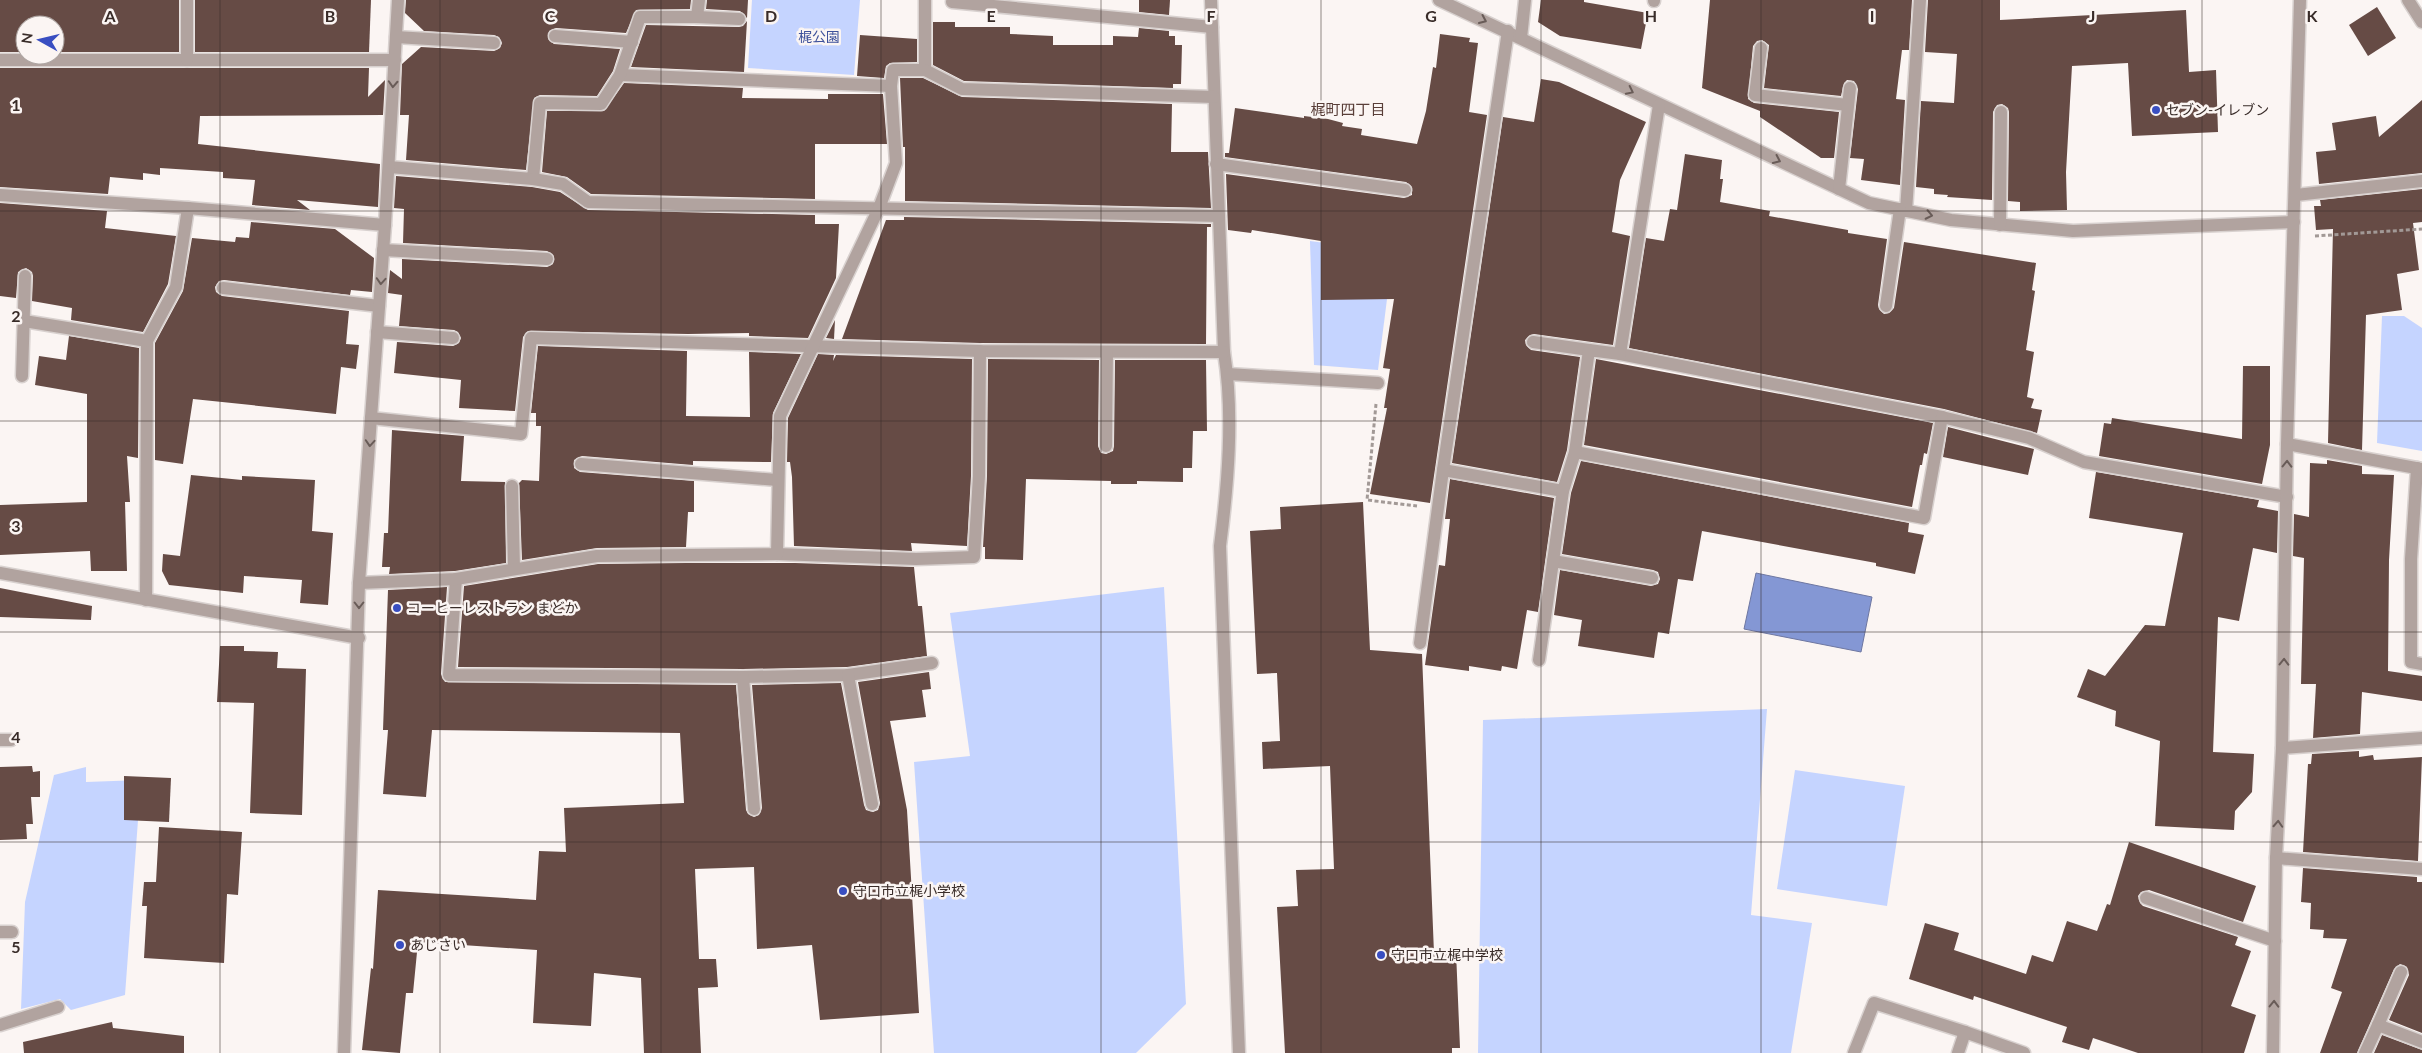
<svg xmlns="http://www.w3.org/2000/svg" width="2422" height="1053" font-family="Lato,'Noto Sans JP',sans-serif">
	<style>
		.green { fill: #c5d4ff }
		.water { fill: #8497d4; stroke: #6e77a1 }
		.building { fill: #664b45 }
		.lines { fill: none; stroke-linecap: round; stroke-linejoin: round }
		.minor-casing { stroke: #d8d1cf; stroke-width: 15 }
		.path { stroke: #a29996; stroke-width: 3; stroke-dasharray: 4 2.5; stroke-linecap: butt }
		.minor { stroke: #b1a39f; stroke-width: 12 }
		.oneway { stroke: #695c58 }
		.grid { fill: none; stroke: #392c29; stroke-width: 1; stroke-opacity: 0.55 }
		.poi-dot { fill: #394ec1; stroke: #fbf5f3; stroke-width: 2 }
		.labels { text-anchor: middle; stroke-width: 5; stroke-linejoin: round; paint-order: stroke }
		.park-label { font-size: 14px; fill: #3e519b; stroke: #fbf5f3 }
		.poi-label { font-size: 14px; fill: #392c29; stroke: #fbf5f3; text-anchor: start }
		.neighbourhood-label { font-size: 15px; fill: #593e38; stroke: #fbf5f3 }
		.grid-label { font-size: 16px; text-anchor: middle; font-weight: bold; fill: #392c29; stroke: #fbf5f3; stroke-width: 5; stroke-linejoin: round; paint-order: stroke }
	</style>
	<rect width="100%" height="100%" fill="#fbf5f3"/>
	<g class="green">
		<polygon points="752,0 860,0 854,75 748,68"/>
		<polygon points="1310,241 1393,252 1378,370 1314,365"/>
		<polygon points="2382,316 2404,316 2422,328 2422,451 2377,443"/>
		<polygon points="1164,587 1186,1004 1136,1053 934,1053 914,762 970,756 950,613"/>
		<polygon points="1767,709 1751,915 1812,923 1791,1053 1478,1053 1483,720"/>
		<polygon points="86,767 86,782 141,780 125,995 71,1010 60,999 21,1009 25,902 54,775"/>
		<polygon points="1795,770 1905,786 1887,906 1777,889"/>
	</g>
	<polygon class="water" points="1756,573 1872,597 1861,652 1744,629"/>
	<g class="building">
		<polygon points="0,0 179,0 179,52 55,52 55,25 25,25 25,52 0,52"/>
		<polygon points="195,0 371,0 369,52 195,52"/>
		<polygon points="406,0 691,0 690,9 636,10 626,33 556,28 549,31 548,39 554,44 620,49 613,71 597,96 540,95 534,98 526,170 406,160 409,115 400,115 402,64 421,47 494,51 500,48 502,43 499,37 494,35 424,31 405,13"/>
		<polygon points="707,0 748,0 747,18 740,11 706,9"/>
		<polygon points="1139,0 1170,0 1169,15 1139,12"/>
		<polygon points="1541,0 1584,0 1584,2 1648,13 1641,49 1560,36 1538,22"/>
		<polygon points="1710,0 1912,0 1909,50 1902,50 1896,99 1905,100 1900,185 1861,180 1864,159 1850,158 1858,89 1854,81 1847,80 1844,83 1841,96 1764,88 1769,45 1762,40 1757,41 1753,46 1748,99 1754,103 1839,112 1834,158 1821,158 1760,117 1760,111 1702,88"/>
		<polygon points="1928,0 2000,0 2000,20 2186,10 2189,72 2216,70 2218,132 2132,136 2128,63 2072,66 2066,172 2067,210 2020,211 2020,202 2008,201 2009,112 2008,108 2002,104 1997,105 1993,112 1992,200 1947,197 1948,195 1934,194 1934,189 1916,187 1921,101 1954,103 1957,54 1925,52"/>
		<polygon points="2377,7 2396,38 2368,56 2349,25"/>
		<polygon points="747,21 744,72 631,67 646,25 739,27 743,26"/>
		<polygon points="933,22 955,22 955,27 1010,27 1010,34 1053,36 1053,45 1113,45 1113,36 1138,37 1139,28 1169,31 1169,36 1175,36 1175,45 1182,45 1181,84 1173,84 1173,88 964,81 933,65"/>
		<polygon points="1440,34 1470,38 1469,42 1478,43 1469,112 1487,115 1430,503 1370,494 1387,408 1384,408 1390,369 1383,368 1394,299 1321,300 1321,241 1252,230 1251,233 1228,230 1226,174 1404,198 1412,195 1412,187 1406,182 1225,157 1225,153 1229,153 1235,108 1304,118 1304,116 1328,119 1343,123 1342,126 1362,129 1361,135 1417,144 1426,111 1433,67 1436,68"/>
		<polygon points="860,35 917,39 917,62 890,63 886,66 884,78 857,76"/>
		<polygon points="0,68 369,68 368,97 385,80 383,115 200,116 198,144 380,164 378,207 297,200 310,210 252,205 255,180 223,178 223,172 160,168 160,175 143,173 143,180 110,177 108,194 0,187"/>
		<polygon points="900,78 923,78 962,97 1172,104 1171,152 1208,152 1211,208 905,201 905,147 903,147"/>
		<polygon points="1541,79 1559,82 1646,122 1620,180 1612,232 1630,236 1613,345 1534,334 1530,335 1525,340 1526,345 1531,350 1580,357 1567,450 1557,482 1452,463 1503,117 1534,122"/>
		<polygon points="624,83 743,88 742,98 828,99 828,94 883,94 887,144 815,144 815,199 591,194 567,177 542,172 547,111 604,111"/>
		<polygon points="2422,100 2422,173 2319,184 2316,152 2336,150 2332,123 2376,116 2379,137"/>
		<polygon points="1685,154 1722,160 1720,179 1723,179 1720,202 1770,211 1769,216 1848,230 1848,233 1887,239 1878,305 1879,309 1884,314 1889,313 1894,308 1904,242 2036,263 2032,290 2035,291 2026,350 2034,352 2027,397 2034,399 2031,408 2042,410 2037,433 1944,409 1629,348 1646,238 1664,241 1670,209 1677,210"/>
		<polygon points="396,176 532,187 560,192 588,210 815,215 815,224 839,224 836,278 808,338 749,336 749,333 688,334 528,331 523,337 515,411 459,408 461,380 394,373 397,342 453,346 459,343 461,338 458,332 454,330 399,326 402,295 388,293 390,270 402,279 402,259 547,267 553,264 554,256 547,251 403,243 404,209 394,208"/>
		<polygon points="2422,189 2422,222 2413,223 2419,270 2397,274 2402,310 2366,315 2362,450 2328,443 2333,229 2316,230 2314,206 2321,206 2320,200"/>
		<polygon points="0,203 107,211 105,228 176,236 168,284 143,332 71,320 72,308 32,301 33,276 32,272 26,268 18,272 16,298 0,296"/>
		<polygon points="904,217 1211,224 1211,227 1207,227 1206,344 980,343 842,339 886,220 904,220"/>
		<polygon points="251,222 335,229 374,258 372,292 351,290 350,295 224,280 219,281 215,287 216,292 222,296 349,311 346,344 359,345 356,369 341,367 336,414 193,399 183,464 155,460 155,343 183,291 192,238 235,242 236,237 249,238"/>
		<polygon points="835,320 834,339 826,338"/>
		<polygon points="69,336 139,348 138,458 127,456 130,502 125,502 127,571 91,571 90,551 0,555 0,505 87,502 87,394 35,385 39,356 66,360"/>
		<polygon points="538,346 687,351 686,416 750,417 749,352 801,354 773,413 771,462 693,461 693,465 582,456 574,460 574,468 580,472 694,481 694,512 688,512 686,547 597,548 522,560 519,483 522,480 539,481 541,426 536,426 536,413 531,413"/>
		<polygon points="818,354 834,355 833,361 836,355 972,359 971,476 967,546 911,543 912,551 794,546 792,477 790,462 787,462 788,418"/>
		<polygon points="988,359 1099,360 1098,446 1101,453 1106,454 1113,451 1114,446 1115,360 1206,360 1207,431 1193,431 1192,468 1183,468 1183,482 1137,481 1137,484 1111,484 1111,481 1026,479 1023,560 985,559 985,547 983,547 987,476"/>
		<polygon points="1596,359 1933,423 1927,454 1924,453 1922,465 1920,465 1912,507 1584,445"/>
		<polygon points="2243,366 2270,366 2270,445 2262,484 2099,456 2104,423 2111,424 2112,418 2242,439"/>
		<polygon points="1948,427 2034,449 2028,475 1943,457"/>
		<polygon points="392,430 464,436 461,481 505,482 506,563 455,571 389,574 390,567 382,567 384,533 388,533"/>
		<polygon points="2327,460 2362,466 2362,474 2394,475 2389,560 2388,671 2422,676 2422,701 2362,692 2360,734 2313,738 2316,684 2301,684 2304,558 2293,556 2294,514 2309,517 2310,463 2327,464"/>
		<polygon points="1581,461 1909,523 1908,532 1924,535 1915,574 1876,566 1876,563 1702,531 1693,581 1678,579 1669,634 1658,632 1654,658 1578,646 1582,620 1554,615 1560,570 1651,586 1658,584 1660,579 1658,572 1653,570 1562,554 1571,493"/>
		<polygon points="2096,472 2259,500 2257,507 2278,511 2277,553 2253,548 2239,621 2218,617 2213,752 2254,754 2252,792 2235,811 2234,830 2155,826 2160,741 2115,726 2116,711 2077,697 2088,669 2105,676 2145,625 2165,626 2183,533 2089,518"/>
		<polygon points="191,475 242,480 242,476 315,480 312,531 333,533 328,605 300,603 302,580 244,576 243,593 169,585 162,571 163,554 180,556"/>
		<polygon points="1450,479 1554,498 1538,612 1527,610 1517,669 1502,666 1501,671 1469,666 1469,671 1425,665 1439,565 1445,566 1450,519 1445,519"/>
		<polygon points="1363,502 1370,650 1422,654 1434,953 1456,951 1460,1048 1452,1048 1452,1053 1285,1053 1277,907 1298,906 1296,870 1334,869 1330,766 1263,769 1262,742 1280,741 1277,673 1257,674 1250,531 1281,529 1280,507"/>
		<polygon points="686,563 795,563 914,567 918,606 922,606 927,656 847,667 743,669 458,667 464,586 598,564"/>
		<polygon points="447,587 441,674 445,682 736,685 746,810 748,814 754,817 759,815 762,808 752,685 841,683 864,805 866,810 873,812 878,810 880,803 858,682 929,672 931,689 922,690 926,717 890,721 907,810 919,1013 820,1020 812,945 757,949 754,867 695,869 699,959 716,959 718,987 698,988 701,1053 644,1053 641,978 594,973 591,1026 533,1023 537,950 418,942 413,993 406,993 400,1053 362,1050 371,968 373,969 378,890 536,900 539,851 566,852 564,808 684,803 680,733 432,730 426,797 383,794 388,730 383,730 388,590"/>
		<polygon points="0,588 92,606 91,620 0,617"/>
		<polygon points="220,646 244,646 244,651 278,652 277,668 306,669 302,815 250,813 254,703 217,702"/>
		<polygon points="2359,751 2359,757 2373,755 2374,760 2422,757 2418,861 2303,852 2308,764 2311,764 2312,754"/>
		<polygon points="32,766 33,772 40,771 40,797 31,797 33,824 26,824 27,839 0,840 0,767"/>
		<polygon points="124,776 171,778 169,822 124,820"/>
		<polygon points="159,827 242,832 238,895 227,894 224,963 144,958 147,906 142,906 144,882 156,882"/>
		<polygon points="2129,842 2256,886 2243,922 2149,890 2141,892 2138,896 2140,903 2143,906 2238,937 2235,945 2251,951 2231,1006 2256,1015 2244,1053 2138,1053 2093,1038 2089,1050 2062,1042 2067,1027 1974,996 1973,1000 1909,979 1925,923 1959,933 1954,950 2026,974 2032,955 2053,962 2067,921 2097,931 2107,904 2110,905"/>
		<polygon points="2303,868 2417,877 2417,882 2422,882 2422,1033 2389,1020 2409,975 2407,967 2400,964 2394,969 2357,1053 2320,1053 2342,992 2331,988 2347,939 2323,938 2324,930 2310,929 2311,903 2301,902"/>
		<polygon points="112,1022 113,1028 184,1036 184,1053 24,1053 23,1042"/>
		<polygon points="2382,1035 2422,1050 2422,1053 2374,1053"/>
	</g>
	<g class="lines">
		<defs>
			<g id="minor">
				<polyline points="925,0 925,70"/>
				<path d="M1211,0L1224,352C1234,414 1228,484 1220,546L1239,1053"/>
				<polyline points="1439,0 1869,203 1951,220 2073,231 2294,222"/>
				<polyline points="2408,0 2422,22"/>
				<polyline points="1654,1 1654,0"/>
				<polyline points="952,2 1212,27"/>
				<polyline points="697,17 699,0"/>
				<polyline points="555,36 632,42"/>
				<polyline points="396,37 494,43"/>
				<polyline points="1521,38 1525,0"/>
				<polyline points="1761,48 1755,95 1848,105"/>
				<polyline points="0,60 395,60"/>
				<polyline points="187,60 187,0"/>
				<polyline points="620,75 891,86"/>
				<polyline points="1659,105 1620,354 1942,417 2029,438 2084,462 2287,497"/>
				<polyline points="1216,164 1405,190"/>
				<polyline points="389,167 533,179 540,103 601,104 620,75 640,17 697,17 739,19"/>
				<polyline points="533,179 563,184 588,202 1219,216"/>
				<polyline points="1839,189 1850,88"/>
				<polyline points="0,195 188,208 385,225"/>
				<polyline points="2296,195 2422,181"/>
				<polyline points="1906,211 1920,0"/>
				<polyline points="2000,225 2001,112"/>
				<polyline points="383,250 547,259"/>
				<polyline points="223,288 379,306"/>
				<polyline points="1886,306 1900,209"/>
				<polyline points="24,321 147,341 146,600"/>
				<polyline points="377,332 453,338"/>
				<polyline points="147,341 176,287 188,208"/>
				<polyline points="1533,342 1589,350"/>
				<polyline points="1228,374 1378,383"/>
				<polyline points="22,376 25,276"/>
				<polyline points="371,418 521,434 531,338 980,351 1224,352"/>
				<polyline points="2287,444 2422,469"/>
				<polyline points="1106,446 1107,352"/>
				<polyline points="1575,452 1924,518 1942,417"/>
				<polyline points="581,464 777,480"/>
				<polyline points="2417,468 2411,559 2411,662 2422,664"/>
				<polyline points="1443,470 1563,491"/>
				<polyline points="512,486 514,568"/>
				<polyline points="777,554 916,559 974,557 979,476 980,351"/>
				<polyline points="1553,561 1652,578"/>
				<polyline points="0,573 359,638"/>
				<polyline points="456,579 449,675 743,677 848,675 932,663"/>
				<polyline points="359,583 456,579 597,556 777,554 780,416 879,208 896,163 891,86 893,70 925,70 962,89 1214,97"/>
				<polyline points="1420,643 1443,470 1508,31"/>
				<polyline points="1539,660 1563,491 1575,452 1589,350 1620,354"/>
				<polyline points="848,675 872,804"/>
				<polyline points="743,677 754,809"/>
				<polyline points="0,740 11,740"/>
				<polyline points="2282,748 2422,738"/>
				<polyline points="2276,858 2422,869"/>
				<polyline points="2146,898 2275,941"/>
				<polyline points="0,932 12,932"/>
				<polyline points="0,1025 58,1007"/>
				<polyline points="2378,1025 2401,972"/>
				<polyline points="344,1053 359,583 385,225 398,0"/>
				<polyline points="1854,1053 1874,1003 1965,1032 2024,1053"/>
				<polyline points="1958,1053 1965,1032"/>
				<polyline points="2273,1053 2276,858 2282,748 2287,444 2300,0"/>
				<polyline points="2365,1053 2378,1025 2422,1042"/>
			</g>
		</defs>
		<use href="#minor" class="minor-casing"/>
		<g class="path">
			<polyline points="2315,236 2422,229"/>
			<polyline points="1376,404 1367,500 1417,506"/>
		</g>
		<use href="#minor" class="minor"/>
	</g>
	<defs><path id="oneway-chevron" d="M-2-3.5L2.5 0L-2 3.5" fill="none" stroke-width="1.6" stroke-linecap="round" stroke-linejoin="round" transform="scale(1.25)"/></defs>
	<g class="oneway">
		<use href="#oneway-chevron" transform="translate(1483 20) rotate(24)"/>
		<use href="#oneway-chevron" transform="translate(393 84) rotate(93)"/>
		<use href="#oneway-chevron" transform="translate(1630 91) rotate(26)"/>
		<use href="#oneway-chevron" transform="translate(1777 160) rotate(25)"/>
		<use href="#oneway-chevron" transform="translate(1929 215) rotate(12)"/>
		<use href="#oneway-chevron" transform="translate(381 281) rotate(94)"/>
		<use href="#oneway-chevron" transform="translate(370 443) rotate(94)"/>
		<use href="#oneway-chevron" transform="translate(2287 464) rotate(-89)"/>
		<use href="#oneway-chevron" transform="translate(359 605) rotate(90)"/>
		<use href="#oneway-chevron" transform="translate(2284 662) rotate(-89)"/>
		<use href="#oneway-chevron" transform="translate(2278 824) rotate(-87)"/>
		<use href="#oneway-chevron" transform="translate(2274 1004) rotate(-89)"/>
	</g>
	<path class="grid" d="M220,0V1053M440,0V1053M661,0V1053M881,0V1053M1101,0V1053M1321,0V1053M1541,0V1053M1761,0V1053M1982,0V1053M2202,0V1053M0,211H2422M0,421H2422M0,632H2422M0,842H2422"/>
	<g class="poi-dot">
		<circle cx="2156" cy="110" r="5"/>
		<circle cx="397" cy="608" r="5"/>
		<circle cx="843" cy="891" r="5"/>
		<circle cx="400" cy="945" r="5"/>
		<circle cx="1381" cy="955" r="5"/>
	</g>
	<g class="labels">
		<g class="park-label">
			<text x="819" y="42">梶公園</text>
		</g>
		<g class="poi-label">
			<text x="2166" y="115">セブン-イレブン</text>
			<text x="407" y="613">コーヒーレストラン まどか</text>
			<text x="853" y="896">守口市立梶小学校</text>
			<text x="410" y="950">あじさい</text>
			<text x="1391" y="960">守口市立梶中学校</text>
		</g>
		<g class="neighbourhood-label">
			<text x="1348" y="115">梶町四丁目</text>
		</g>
	</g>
	<g class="grid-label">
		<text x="110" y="22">A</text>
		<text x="330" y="22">B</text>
		<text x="550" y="22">C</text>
		<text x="771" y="22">D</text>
		<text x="991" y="22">E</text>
		<text x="1211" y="22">F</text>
		<text x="1431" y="22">G</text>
		<text x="1651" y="22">H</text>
		<text x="1872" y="22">I</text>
		<text x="2092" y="22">J</text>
		<text x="2312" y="22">K</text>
		<text x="16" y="111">1</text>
		<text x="16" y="322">2</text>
		<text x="16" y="532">3</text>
		<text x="16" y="743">4</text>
		<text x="16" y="953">5</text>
	</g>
	<g transform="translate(40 40) rotate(278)"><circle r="24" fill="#fbf5f3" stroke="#ada5a2"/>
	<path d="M0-4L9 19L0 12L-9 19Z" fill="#394ec1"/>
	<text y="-8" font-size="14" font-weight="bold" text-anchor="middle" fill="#392c29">N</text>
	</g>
</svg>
